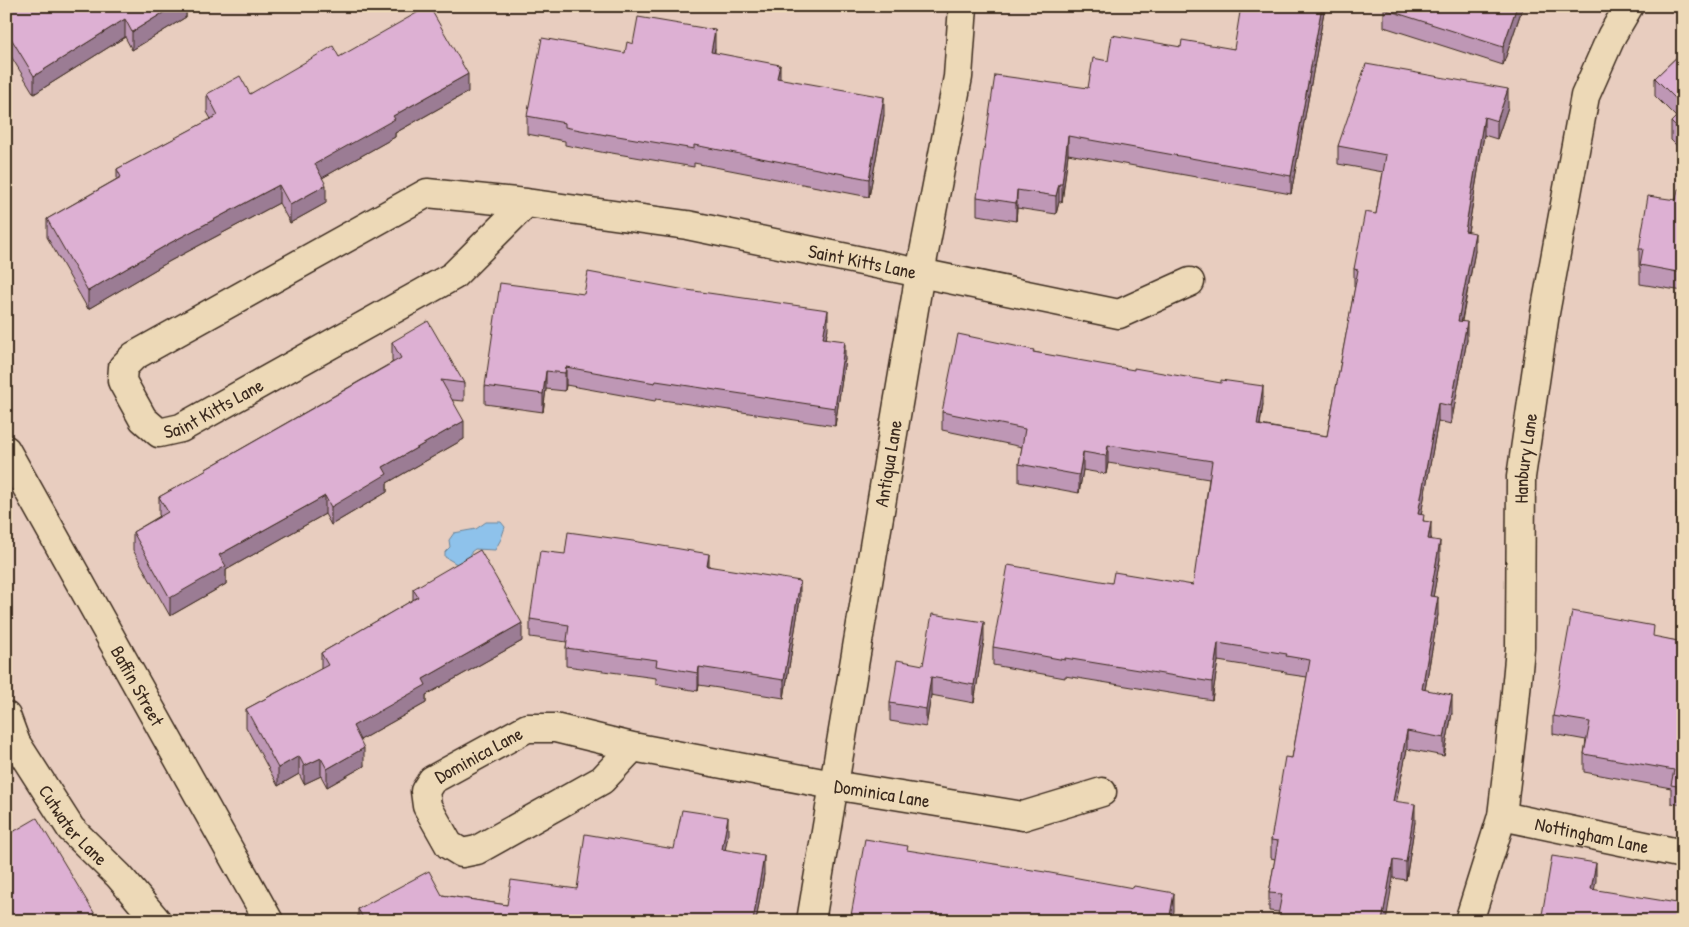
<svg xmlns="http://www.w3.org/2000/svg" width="1689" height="927" font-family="'Patrick Hand',sans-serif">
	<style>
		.water { fill: #8ec2eb; stroke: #6d8599 }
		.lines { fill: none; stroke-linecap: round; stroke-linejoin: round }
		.street-casing { stroke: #3b2a1e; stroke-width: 31 }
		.secondary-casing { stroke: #3b2a1e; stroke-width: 31 }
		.street { stroke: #edd9b7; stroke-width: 28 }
		.secondary { stroke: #edd9b7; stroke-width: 28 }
		.wall { fill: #be97b5; stroke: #3b2a1e }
		.shaded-wall { fill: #9b7b94; stroke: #3b2a1e }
		.building { fill: #ddb0d3; stroke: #3b2a1e }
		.labels { text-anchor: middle; stroke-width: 4; stroke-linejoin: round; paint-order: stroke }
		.street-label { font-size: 19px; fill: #3b2a1e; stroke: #edd9b7 }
	</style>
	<rect width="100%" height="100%" fill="#e8cdbf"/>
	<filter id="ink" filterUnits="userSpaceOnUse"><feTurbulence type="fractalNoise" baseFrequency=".02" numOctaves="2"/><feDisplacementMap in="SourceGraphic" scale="10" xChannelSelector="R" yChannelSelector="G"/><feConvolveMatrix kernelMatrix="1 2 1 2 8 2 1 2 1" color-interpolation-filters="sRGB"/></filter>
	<g filter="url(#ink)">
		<polygon class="water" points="486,522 501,522 505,527 501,539 495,550 475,549 471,552 471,563 462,567 445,557 445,552 450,547 449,540 454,533 476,529"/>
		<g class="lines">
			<defs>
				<g id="street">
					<path id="s1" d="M526,203L427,193L134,356L123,367L122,381L143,419L159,433L181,428L453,276L526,203L687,225L1119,314L1190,282"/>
					<path id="s2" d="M6,716L16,743L71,829L119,876L157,921"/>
					<path id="s3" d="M633,747L602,780L477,850L462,853L449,845L427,806L425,791L432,780L527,728H555L633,747L833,785L1023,816L1102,792"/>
					<path id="s4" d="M1502,816L1683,854"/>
					<path id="s5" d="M811,921L920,273L958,77L963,6"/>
					<path id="s6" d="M1469,921L1502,816L1514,713L1520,648L1521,477L1545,313L1585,96L1612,35L1629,6"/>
				</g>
				<g id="secondary">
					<path id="s7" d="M6,450L269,921"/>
				</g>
			</defs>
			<use href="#street" class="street-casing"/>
			<use href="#secondary" class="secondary-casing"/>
			<use href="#street" class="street"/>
			<use href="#secondary" class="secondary"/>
		</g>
		<g class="wall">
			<polygon points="6,6 186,6 186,17 132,50 125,37 34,94 6,48"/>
			<polygon points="1069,6 1106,6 1104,13"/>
			<polygon points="1325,6 1291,194 1068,154 1062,202 1059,202 1056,214 1017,208 1016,221 977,215 977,197 1088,88 1108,61 1181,47 1234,49"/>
			<polygon points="1523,6 1503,65 1384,27 1384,9"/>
			<polygon points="633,44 715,48 715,53 780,79 884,115 869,197 694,163 694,167 606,152 606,153 565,145 565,141 527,134 527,116 625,53"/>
			<polygon points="1683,51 1683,152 1671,140 1671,122 1676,117 1655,96 1655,78"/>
			<polygon points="339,57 468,92 395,133 395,137 322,178 326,203 290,223 279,203 170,261 88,309 47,237 47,219 117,179 117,169 211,119 207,112 207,94 250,94"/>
			<polygon points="1508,107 1497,139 1484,135 1468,232 1475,251 1462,321 1467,340 1451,424 1438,421 1421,514 1440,559 1433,597 1438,615 1425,690 1452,713 1444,756 1407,749 1396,801 1415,822 1406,880 1393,878 1279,912 1269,911 1269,893 1275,859 1271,858 1271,840 1292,758 1307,677 1286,674 1286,672 1218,661 1212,700 1065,676 1065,678 993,665 993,647 1112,583 1193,585 1198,558 1209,479 1108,463 1106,474 1083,470 1079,493 1019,482 1019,464 1022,447 942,430 942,412 1034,352 1263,404 1260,425 1327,436 1355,287 1354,287 1354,269 1376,214 1383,172 1338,164 1338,146"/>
			<polygon points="1683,189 1683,291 1640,284 1640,267 1639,267 1639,249"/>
			<polygon points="584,294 828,328 826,338 845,359 835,426 656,399 655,401 566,385 565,391 546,389 543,412 485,404 485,386"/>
			<polygon points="392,342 464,383 464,401 452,400 464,439 387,483 387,492 331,525 325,514 226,570 226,584 170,616 133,550 133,532 160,516 159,515 159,497 206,471 206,469 393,362 392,360"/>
			<polygon points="1683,467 1683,524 1677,523 1677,505"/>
			<polygon points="709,566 800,599 784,698 699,685 698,691 656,684 656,678 566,666 566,648 567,642 530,637 530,619"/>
			<polygon points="413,589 522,641 426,695 426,703 360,740 364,766 327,787 321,776 304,784 299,774 278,786 246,727 246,709 321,669 321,653 413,600"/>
			<polygon points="1654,637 1683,642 1683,805 1671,803 1671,788 1584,772 1584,754 1586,740 1553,734 1553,716"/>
			<polygon points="984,640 974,703 931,695 926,727 890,721 890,703 923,665"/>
			<polygon points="728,835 725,849 764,874 756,921 358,921 358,909 442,895 507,905 577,889"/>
		</g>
		<g class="shaded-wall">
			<polygon points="174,6 186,6 186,17 132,50 132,32"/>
			<polygon points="1322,6 1325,6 1291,194 1291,176"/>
			<polygon points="1517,6 1523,6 1503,65 1503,47"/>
			<polygon points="125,19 125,37 34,94 34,76"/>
			<polygon points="715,30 715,48 711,70 711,52"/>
			<polygon points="780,65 780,83 777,78"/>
			<polygon points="468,74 468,92 395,133 395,137 315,182 315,164 393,116"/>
			<polygon points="1508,89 1508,107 1497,139 1497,121"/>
			<polygon points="884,97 884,115 869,197 869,179"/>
			<polygon points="1484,117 1484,135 1465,249 1465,231"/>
			<polygon points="1068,136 1068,154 1062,202 1062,184"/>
			<polygon points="1059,184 1059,202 1056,214 1056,196"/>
			<polygon points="279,185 279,203 170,261 88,309 88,291 170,243"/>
			<polygon points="326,185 326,203 290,223 290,205"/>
			<polygon points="1017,190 1017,208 1016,221 1016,203"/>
			<polygon points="1475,233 1475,251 1458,339 1458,321"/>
			<polygon points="828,310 828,328 823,356 823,338"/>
			<polygon points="1467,322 1467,340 1451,424 1451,406"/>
			<polygon points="845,341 845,359 835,426 835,408"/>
			<polygon points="566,367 566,385 565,391 565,373"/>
			<polygon points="546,371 546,389 543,412 543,394"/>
			<polygon points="1263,386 1263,404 1257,443 1257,425"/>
			<polygon points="1438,403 1438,421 1418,532 1418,514"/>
			<polygon points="464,421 464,439 387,483 387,492 331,525 331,507 383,467"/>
			<polygon points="1108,445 1108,463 1106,474 1106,456"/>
			<polygon points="1083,452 1083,470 1079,493 1079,475"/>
			<polygon points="325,496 325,514 226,570 226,584 170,616 170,598 219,555"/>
			<polygon points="1431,522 1431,540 1428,539"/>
			<polygon points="1440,541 1440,559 1430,614 1430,596"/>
			<polygon points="709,554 709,572 707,566"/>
			<polygon points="800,581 800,599 784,698 784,680"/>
			<polygon points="1438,597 1438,615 1422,707 1422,689"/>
			<polygon points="984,622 984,640 974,703 974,685"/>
			<polygon points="522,623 522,641 426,695 426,703 353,744 353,726 423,679"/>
			<polygon points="1218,643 1218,661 1212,700 1212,682"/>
			<polygon points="699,667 699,685 698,691 698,673"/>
			<polygon points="931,677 931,695 926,727 926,709"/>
			<polygon points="1452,695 1452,713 1444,756 1444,738"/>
			<polygon points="1407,731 1407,749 1393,819 1393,801"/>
			<polygon points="364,748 364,766 327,787 327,769"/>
			<polygon points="299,756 299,774 278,786 278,768"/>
			<polygon points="321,758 321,776 304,784 304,766"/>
			<polygon points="1415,804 1415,822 1406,880 1406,862"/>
			<polygon points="728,817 728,835 722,867 722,849"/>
			<polygon points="764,856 764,874 756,921 753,921"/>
			<polygon points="1393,860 1393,878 1386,921 1382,921"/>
			<polygon points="1596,863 1596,881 1591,907 1591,889"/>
			<polygon points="1174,893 1174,911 1172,921 1169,921"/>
		</g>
		<g class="building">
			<polygon points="6,6 174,6 132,32 125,19 34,76 6,30"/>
			<polygon points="429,6 468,74 393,116 395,119 315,164 326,185 290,205 279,185 170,243 88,291 47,219 121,177 117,169 218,115 207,94 240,76 250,94 333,46 339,57"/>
			<polygon points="1241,6 1322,6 1291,176 1068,136 1062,184 1059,184 1056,196 1017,190 1016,203 977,197 995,75 1088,88 1093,58 1108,61 1112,35 1181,47 1182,40 1234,49"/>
			<polygon points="1385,6 1517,6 1503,47 1384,9"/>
			<polygon points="638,17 715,30 711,52 780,65 777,78 884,97 869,179 694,145 694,149 606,134 606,135 565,127 565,123 527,116 542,38 625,53 627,42 633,44"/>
			<polygon points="1683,51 1683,106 1655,78"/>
			<polygon points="1366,64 1508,89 1497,121 1484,117 1465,231 1475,233 1458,321 1467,322 1451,406 1438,403 1418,514 1424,515 1423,521 1431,522 1428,539 1440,541 1430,596 1438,597 1422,689 1452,695 1444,738 1407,731 1393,801 1415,804 1406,862 1393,860 1382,921 1277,921 1282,894 1269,893 1278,841 1271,840 1285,757 1292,758 1310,660 1286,656 1287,654 1218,643 1212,682 1065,658 1065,660 993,647 1008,565 1112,583 1114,572 1193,585 1197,557 1198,558 1212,461 1108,445 1106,456 1083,452 1079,475 1019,464 1025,429 942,412 958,334 1034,350 1033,352 1134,370 1134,368 1221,383 1221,380 1263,386 1257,425 1327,436 1358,270 1354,269 1365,212 1376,214 1386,155 1338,146"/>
			<polygon points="1683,110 1683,134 1671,122"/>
			<polygon points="1678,189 1683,189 1683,273 1640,265 1643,249 1639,249 1648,196 1676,200"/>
			<polygon points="588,272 680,289 828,310 823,338 845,341 835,408 656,381 655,383 566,367 565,373 546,371 543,394 485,386 500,283 584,294"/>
			<polygon points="428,321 464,383 441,380 464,421 383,467 387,474 331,507 325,496 219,555 226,566 170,598 133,532 168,512 159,497 207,470 206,469 401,358 392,342"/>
			<polygon points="1683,467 1683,506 1677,505"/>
			<polygon points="568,532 633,541 709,554 707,566 800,581 784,680 699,667 698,673 656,666 657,660 566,648 569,625 530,619 540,551 565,554"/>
			<polygon points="480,550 522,623 423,679 426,685 353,726 364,748 327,769 321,758 304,766 299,756 278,768 246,709 328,665 321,653 418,597 413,589"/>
			<polygon points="1572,611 1654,626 1653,636 1683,642 1683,787 1671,785 1674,770 1584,754 1590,722 1553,716"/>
			<polygon points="932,614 984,622 974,685 931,677 926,709 890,703 897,660 923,665"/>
			<polygon points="682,810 728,817 722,849 764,856 753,921 365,921 358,909 429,871 442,895 507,905 511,880 577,889 585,834 674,849"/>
			<polygon points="37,818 99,921 6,921 6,836"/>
			<polygon points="865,839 908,846 907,850 1045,872 1133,888 1134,886 1174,893 1169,921 850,921"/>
			<polygon points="1552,856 1596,863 1591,889 1683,904 1683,921 1541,921"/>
		</g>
	</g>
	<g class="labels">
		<g class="street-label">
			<text dy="7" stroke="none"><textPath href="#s1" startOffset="1308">Saint Kitts Lane</textPath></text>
			<text dy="7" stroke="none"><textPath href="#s1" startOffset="589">Saint Kitts Lane</textPath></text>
			<text dy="7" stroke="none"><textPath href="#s6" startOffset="469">Hanbury Lane</textPath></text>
			<text dy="7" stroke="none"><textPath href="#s5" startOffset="464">Antiqua Lane</textPath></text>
			<text dy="7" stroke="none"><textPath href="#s7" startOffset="270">Baffin Street</textPath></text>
			<text dy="7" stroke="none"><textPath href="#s3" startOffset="345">Dominica Lane</textPath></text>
			<text dy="7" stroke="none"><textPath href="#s3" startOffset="762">Dominica Lane</textPath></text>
			<text dy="7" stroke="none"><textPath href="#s2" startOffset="129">Cutwater Lane</textPath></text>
			<text dy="7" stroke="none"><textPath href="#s4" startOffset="92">Nottingham Lane</textPath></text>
		</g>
	</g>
	<rect width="1689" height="927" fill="none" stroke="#edd9b7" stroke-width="25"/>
	<rect x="12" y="12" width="1664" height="902" fill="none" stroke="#3b2a1e" stroke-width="2" filter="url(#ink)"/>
</svg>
